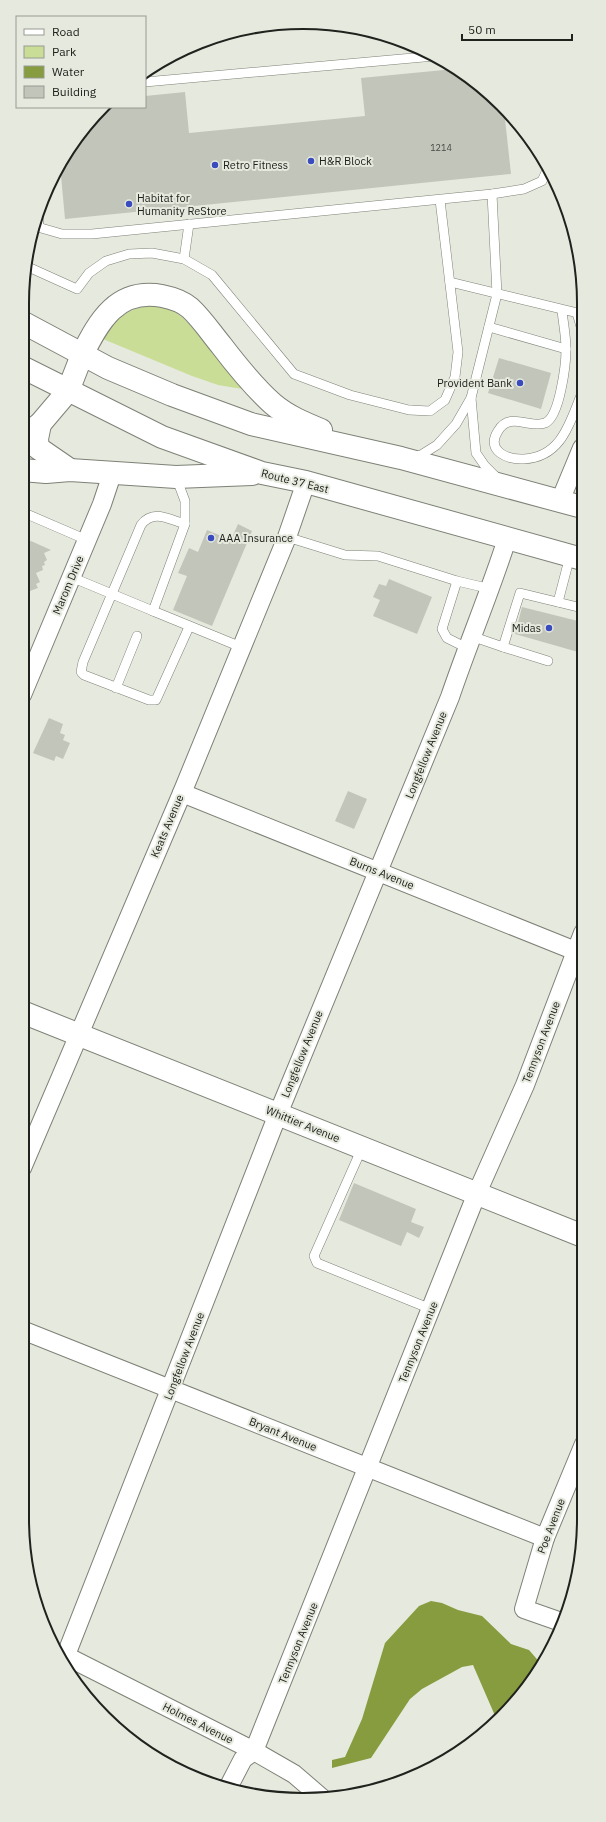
<svg xmlns="http://www.w3.org/2000/svg" width="606" height="1822" font-family="'IBM Plex Sans',sans-serif">
	<style>
		.green { fill: #cadd96 }
		.water { fill: #869c3f }
		.building { fill: #c2c5ba }
		.lines { fill: none; stroke-linecap: round; stroke-linejoin: round }
		.lane-casing { stroke: #7d8176; stroke-width: 10 }
		.street-casing { stroke: #7d8176; stroke-width: 20 }
		.secondary-casing { stroke: #7d8176; stroke-width: 24 }
		.highway-casing { stroke: #7d8176; stroke-width: 24 }
		.lane { stroke: #fff; stroke-width: 9 }
		.street { stroke: #fff; stroke-width: 18 }
		.secondary { stroke: #fff; stroke-width: 22 }
		.highway { stroke: #fff; stroke-width: 22 }
		.poi-dot { fill: #3a4bbe; stroke: #e6eade; stroke-width: 1.5 }
		.labels { text-anchor: middle; stroke-width: 4; stroke-linejoin: round; paint-order: stroke }
		.number-label { font-size: 9px; fill: #484b44 }
		.poi-label { font-size: 11px; fill: #20221d; stroke: #e6eade; text-anchor: start }
		.street-label { font-size: 11px; fill: #20221d; stroke: #e6eade }
		.rim { fill: none; stroke: #20221d; stroke-width: 2 }
	</style>
	<rect width="100%" height="100%" fill="#e6eade"/>
	<path class="green" d="M149,306C157,307 165,307 173,311C187,317 237,375 242,389L218,385L192,376L103,339L102,338C117,319 124,310 149,306Z"/>
	<polygon class="water" points="431,1601 442,1603 458,1610 482,1616 511,1644 529,1650 542,1665 537,1675 496,1718 473,1665 462,1667 422,1689 410,1699 371,1758 332,1768 332,1760 345,1757 362,1719 385,1643 419,1606"/>
	<g class="building">
		<polygon points="454,69 504,110 511,174 65,219 60,165 69,147 102,107 145,107 145,96 185,92 189,133 365,116 361,78"/>
		<polygon points="499,358 551,373 541,409 488,393"/>
		<polygon points="238,524 252,531 212,626 173,610 187,576 178,573 189,548 198,552 207,530 231,540"/>
		<polygon points="31,541 51,550 44,553 47,560 44,562 45,565 42,566 43,570 36,573 40,582 36,584 38,588 22,594 22,544"/>
		<polygon points="389,579 432,597 417,634 373,616 380,600 373,597 379,584 386,586"/>
		<polygon points="522,607 582,622 582,637 578,652 515,634"/>
		<polygon points="49,718 63,724 60,733 65,735 63,740 70,743 63,759 56,756 54,761 33,753"/>
		<polygon points="348,791 367,799 354,829 335,821"/>
		<polygon points="354,1183 416,1209 411,1222 424,1227 419,1238 407,1232 401,1246 339,1220"/>
	</g>
	<g class="lines">
		<defs>
			<g id="lane">
				<polyline points="145,82 435,56"/>
				<polyline points="38,214 39,227"/>
				<polyline points="34,226 62,234 92,234 492,194 524,189 542,181 548,168"/>
				<polyline points="184,259 189,224"/>
				<polyline points="26,266 77,289 89,273 106,261 129,254 152,253 184,259 212,275 294,374 350,395 409,410 430,411 445,400 455,377 458,352 440,200"/>
				<polyline points="450,282 582,314"/>
				<path d="M562,310C563,322 566,336 566,349C566,363 560,417 545,423C529,429 510,411 498,431C485,451 508,460 524,459C562,457 570,422 582,393"/>
				<polyline points="577,313 582,330"/>
				<polyline points="489,327 566,349"/>
				<polyline points="471,398 476,453 485,466 498,479"/>
				<polyline points="414,456 421,455 437,445 456,424 471,398 497,294 492,194"/>
				<polyline points="176,477 185,501 185,524"/>
				<polyline points="22,512 87,540"/>
				<polyline points="287,537 345,555 378,556 457,581 491,589"/>
				<path d="M71,577L153,611L185,524C168,519 153,509 141,525L83,662L81,672L84,675L149,700H156L189,627"/>
				<polyline points="457,581 442,629 447,638 467,648"/>
				<polyline points="558,602 570,556"/>
				<polyline points="153,611 241,647"/>
				<polyline points="471,636 503,647"/>
				<polyline points="548,661 503,647 520,593 582,608"/>
				<polyline points="116,688 137,636"/>
				<polyline points="362,1148 314,1256 317,1263 431,1309"/>
			</g>
			<g id="street">
				<polyline points="560,501 582,448"/>
				<polyline points="22,695 102,504 112,474"/>
				<polyline points="182,793 583,954"/>
				<polyline points="22,1168 182,793 287,537 306,482"/>
				<polyline points="22,1330 545,1538"/>
				<polyline points="564,1623 524,1609 545,1538 584,1444"/>
				<polyline points="66,1656 254,1751 294,1774 323,1799"/>
				<path d="M64,1660L278,1114L450,697C468,644 490,592 507,539"/>
				<polyline points="229,1786 243,1759 254,1751 477,1193 525,1085 583,933"/>
			</g>
			<g id="secondary">
				<polyline points="40,424 37,439 38,448 70,470"/>
				<polyline points="22,438 40,424 68,391 82,355"/>
				<polyline points="22,1012 583,1236"/>
			</g>
			<g id="highway">
				<polyline points="22,322 108,368 172,395 251,424 401,458 582,507"/>
				<path d="M82,355C99,321 117,288 162,296C172,298 182,301 190,308C202,319 211,333 221,345C237,366 254,387 273,404C287,416 304,423 321,430"/>
				<polyline points="22,367 162,437 262,473 306,482 582,559"/>
				<polyline points="22,470 46,472 70,470 176,477 252,474"/>
			</g>
		</defs>
		<use href="#lane" class="lane-casing"/>
		<use href="#street" class="street-casing"/>
		<use href="#secondary" class="secondary-casing"/>
		<use href="#highway" class="highway-casing"/>
		<use href="#lane" class="lane"/>
		<use href="#street" class="street"/>
		<use href="#secondary" class="secondary"/>
		<use href="#highway" class="highway"/>
	</g>
	<g class="poi-dot">
		<circle cx="311" cy="161" r="4"/>
		<circle cx="215" cy="165" r="4"/>
		<circle cx="129" cy="204" r="4"/>
		<circle cx="520" cy="383" r="4"/>
		<circle cx="211" cy="538" r="4"/>
		<circle cx="549" cy="628" r="4"/>
	</g>
	<g class="labels">
		<g class="number-label">
			<text x="441" y="151">1214</text>
		</g>
		<g class="poi-label">
			<text x="319" y="165">H&amp;R Block</text>
			<text x="223" y="169">Retro Fitness</text>
			<text x="137" y="202">Habitat for<tspan x="137" dy="13">Humanity ReStore</tspan></text>
			<text x="512" y="387" text-anchor="end">Provident Bank</text>
			<text x="219" y="542">AAA Insurance</text>
			<text x="541" y="632" text-anchor="end">Midas</text>
		</g>
		<g class="street-label">
			<text transform="translate(295 481) rotate(14)" y="4">Route 37 East</text>
			<text transform="translate(68 585) rotate(-67)" y="4">Marom Drive</text>
			<text transform="translate(426 755) rotate(-68)" y="4">Longfellow Avenue</text>
			<text transform="translate(167 826) rotate(-67)" y="4">Keats Avenue</text>
			<text transform="translate(382 873) rotate(22)" y="4">Burns Avenue</text>
			<text transform="translate(541 1042) rotate(-69)" y="4">Tennyson Avenue</text>
			<text transform="translate(302 1054) rotate(-68)" y="4">Longfellow Avenue</text>
			<text transform="translate(303 1124) rotate(22)" y="4">Whittier Avenue</text>
			<text transform="translate(418 1342) rotate(-68)" y="4">Tennyson Avenue</text>
			<text transform="translate(184 1356) rotate(-69)" y="4">Longfellow Avenue</text>
			<text transform="translate(283 1434) rotate(22)" y="4">Bryant Avenue</text>
			<text transform="translate(551 1526) rotate(-69)" y="4">Poe Avenue</text>
			<text transform="translate(298 1643) rotate(-68)" y="4">Tennyson Avenue</text>
			<text transform="translate(198 1723) rotate(27)" y="4">Holmes Avenue</text>
		</g>
	</g>
	<path d="M0 0H606V1822H0ZM303 29H303A274 274 0 0 1 577 303V1519A274 274 0 0 1 303 1793H303A274 274 0 0 1 29 1519V303A274 274 0 0 1 303 29Z" fill="#e6eade" fill-rule="evenodd"/>
	<path class="rim" d="M303 29H303A274 274 0 0 1 577 303V1519A274 274 0 0 1 303 1793H303A274 274 0 0 1 29 1519V303A274 274 0 0 1 303 29Z"/>
	<rect x="16" y="16" width="130" height="92" fill="#e6eade" stroke="#979a91"/>
	<rect x="24" y="29" width="20" height="6" fill="#ffffff" stroke="#979a91"/>
	<text x="52" y="36" font-size="12" fill="#20221d">Road</text>
	<rect x="24" y="46" width="20" height="12" fill="#cadd96" stroke="#979a91"/>
	<text x="52" y="56" font-size="12" fill="#20221d">Park</text>
	<rect x="24" y="66" width="20" height="12" fill="#869c3f" stroke="#979a91"/>
	<text x="52" y="76" font-size="12" fill="#20221d">Water</text>
	<rect x="24" y="86" width="20" height="12" fill="#c2c5ba" stroke="#979a91"/>
	<text x="52" y="96" font-size="12" fill="#20221d">Building</text>
	<path d="M462 34v6h110v-6" fill="none" stroke="#20221d" stroke-width="2"/>
	<text x="468" y="34" font-size="12" fill="#20221d" stroke="#e6eade" stroke-width="3" paint-order="stroke">50 m</text>
</svg>
